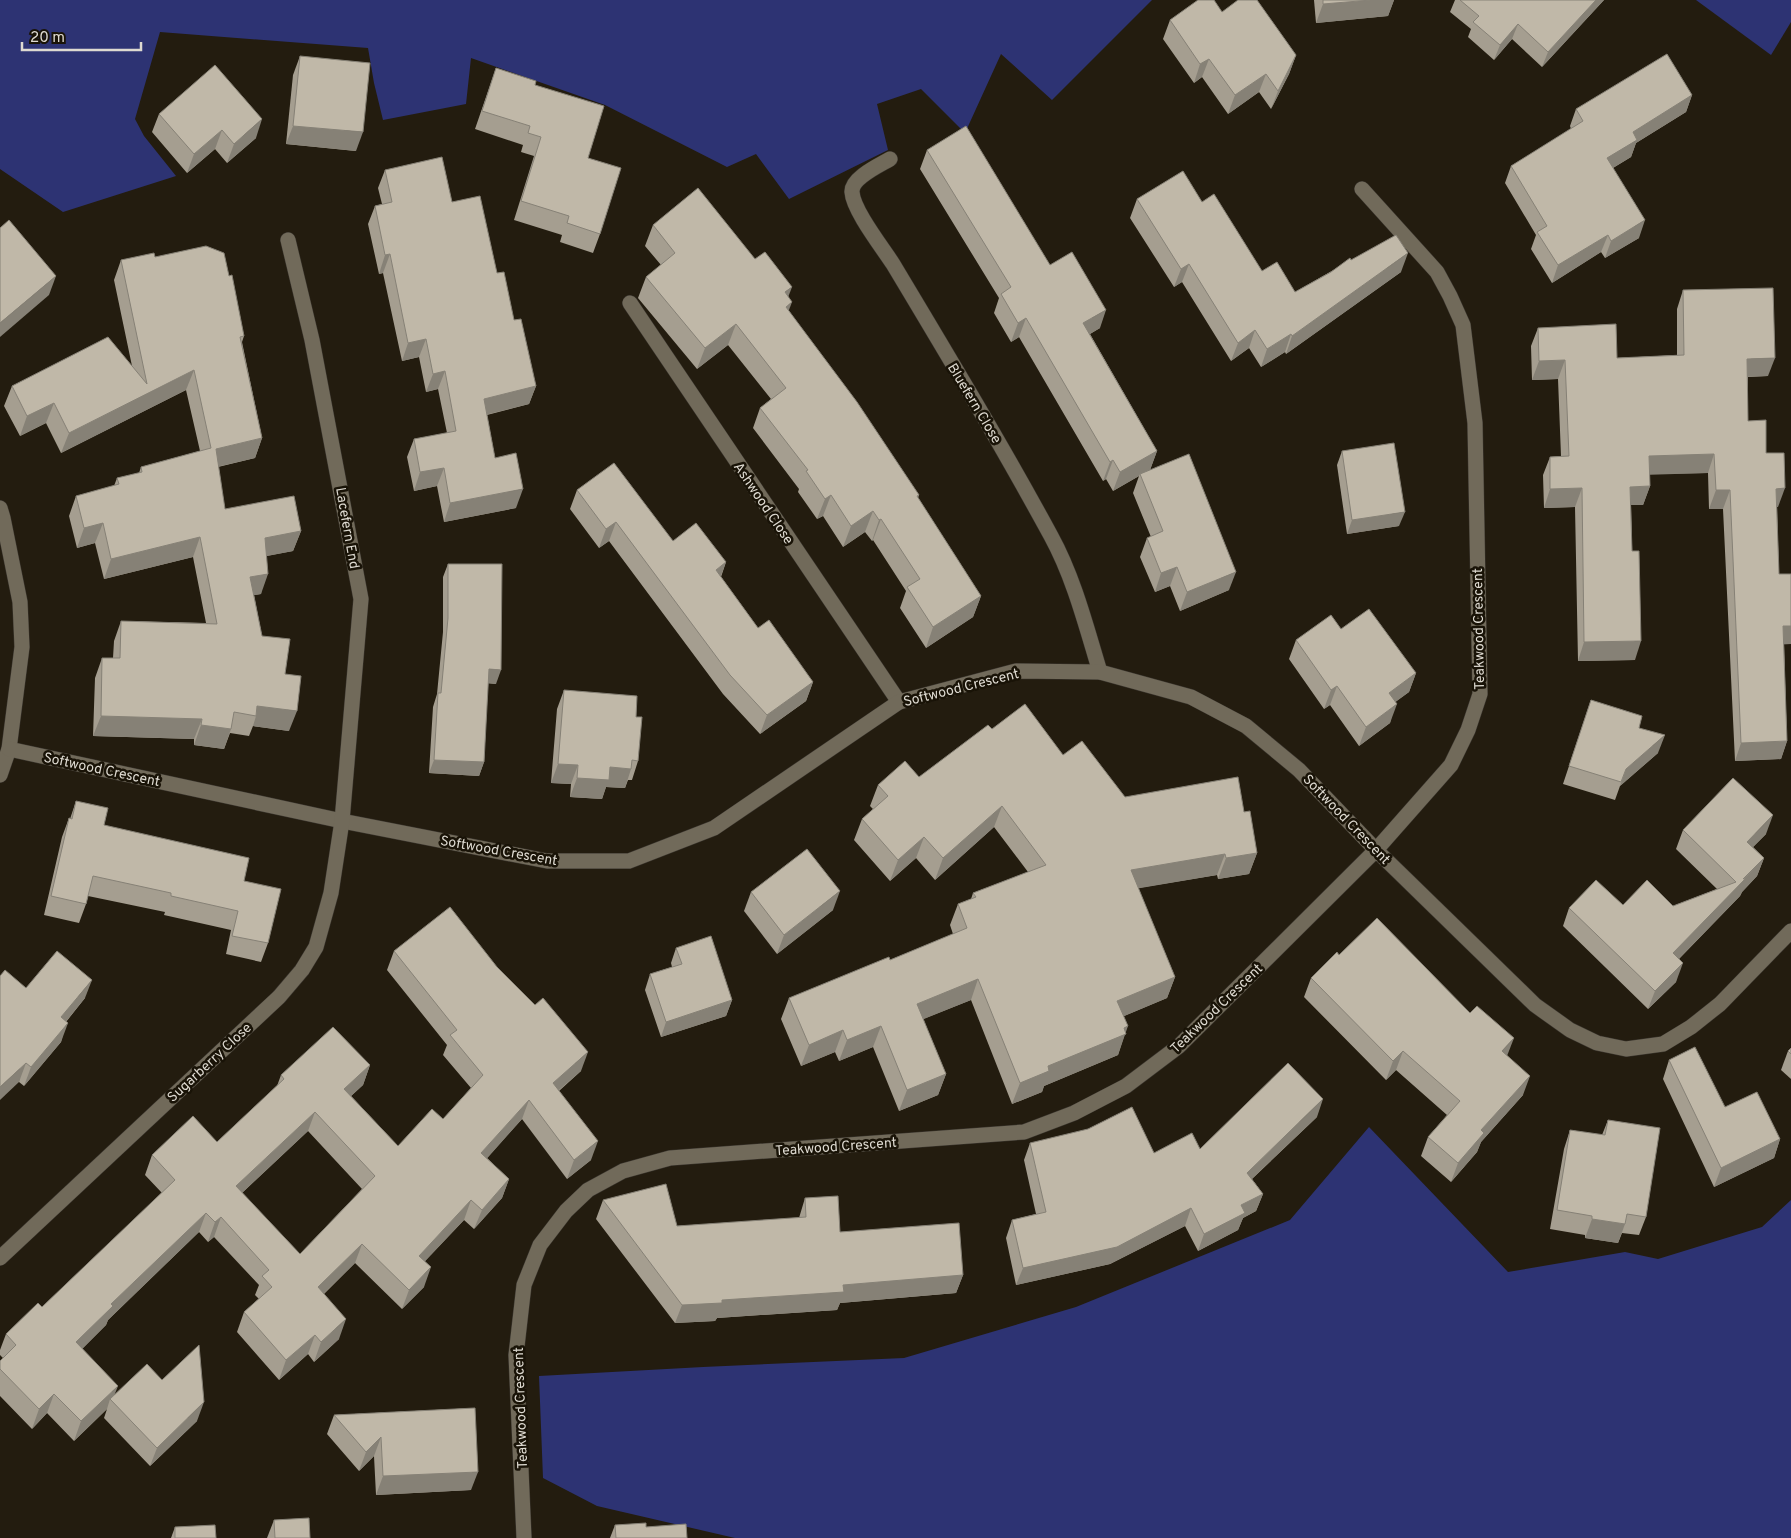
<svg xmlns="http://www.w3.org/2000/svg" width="1791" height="1538" font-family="Overpass,sans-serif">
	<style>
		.green { fill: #2d3373 }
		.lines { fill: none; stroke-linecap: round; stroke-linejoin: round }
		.minor-casing { stroke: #3a352e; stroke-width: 16 }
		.minor { stroke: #716a5a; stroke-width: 15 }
		.wall { fill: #a59e90; fill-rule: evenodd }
		.shaded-wall { fill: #868176 }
		.building { fill: #c0b8a8; stroke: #868176; fill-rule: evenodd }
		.labels { text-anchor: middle; stroke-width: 5; stroke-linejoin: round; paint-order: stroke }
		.street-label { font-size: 14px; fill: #dedad1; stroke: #191307 }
	</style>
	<rect width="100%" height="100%" fill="#231c0f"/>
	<g class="green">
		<polygon points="0,0 1152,0 1052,100 1001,54 965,133 921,89 877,104 888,150 789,199 756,154 727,167 605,105 471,58 466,104 383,120 374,83 368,48 160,32 135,119 144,136 176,176 63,212 0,169"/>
		<polygon points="1696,0 1791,0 1791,22 1771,55"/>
		<polygon points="1369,1127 1508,1272 1625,1252 1658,1259 1762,1227 1791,1200 1791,1538 735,1538 597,1506 543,1478 539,1376 703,1367 904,1358 1076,1307 1290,1220"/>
	</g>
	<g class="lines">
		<defs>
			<g id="minor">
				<path d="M890,159C880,165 851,178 852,192C853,210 882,247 893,264C947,354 1001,444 1051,536C1074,578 1086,626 1100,672"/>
				<polyline points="630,303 899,702"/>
				<polyline points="0,508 3,518 20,602 22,647 9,749 0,775"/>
				<polyline points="9,749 342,821 547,861 629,861 714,828 899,702 1016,671 1100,672 1191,697 1246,726 1299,770 1376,850 1535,1005 1570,1030 1597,1043 1626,1049 1663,1044 1691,1027 1720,1004 1791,931"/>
				<polyline points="0,1258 279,997 302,970 316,947 331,893 342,821 361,599 312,340 288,240"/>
				<polyline points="524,1538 516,1355 524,1285 540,1245 566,1211 588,1190 623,1171 670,1158 1024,1132 1074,1113 1126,1086 1179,1046 1376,850 1451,765 1468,730 1480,694 1475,423 1463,325 1450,296 1437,272 1362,189"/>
			</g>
		</defs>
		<use href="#minor" class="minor-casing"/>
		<use href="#minor" class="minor"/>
	</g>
	<g class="wall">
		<polygon points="1314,0 1394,0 1388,16 1316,23"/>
		<polygon points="1455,0 1604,0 1542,67 1512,39 1494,60 1468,37 1471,29 1450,12"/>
		<polygon points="1222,12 1296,55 1289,74 1271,109 1259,92 1228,114 1202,77 1194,83 1163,39 1170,20"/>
		<polygon points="300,56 356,151 286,144 293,75"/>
		<polygon points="496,68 535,85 588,158 600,234 593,253 560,242 562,235 514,220 534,156 521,152 523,145 475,129"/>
		<polygon points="1692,95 1686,112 1636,143 1631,157 1613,168 1639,238 1605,258 1601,252 1552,283 1531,249 1536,235 1505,183 1511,166 1571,129 1570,126 1576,109"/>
		<polygon points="159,114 256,138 227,163 215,149 187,173 152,132"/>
		<polygon points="927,150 1050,265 1100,328 1090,334 1157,451 1150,470 1229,590 1180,611 1170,586 1155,592 1140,557 1147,538 1151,537 1133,493 1139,476 1113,491 1106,479 1103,481 1019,337 1011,342 994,313 999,298 920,169"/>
		<polygon points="385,170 452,202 497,273 514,320 536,386 529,404 487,415 495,458 516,508 444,522 437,486 414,491 407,457 414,439 447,433 438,389 426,392 419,357 402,361 383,273 379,274 368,224 375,206 382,204 378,188"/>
		<polygon points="1137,199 1202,202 1262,271 1295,292 1351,260 1401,272 1286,354 1285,352 1261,367 1249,348 1231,361 1182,282 1174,287 1130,218"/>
		<polygon points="653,225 755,259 788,297 789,311 919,495 918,498 981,596 973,617 926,648 900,608 906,591 873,540 872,541 865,532 843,547 823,516 817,519 798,492 799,489 753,428 760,408 771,399 728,345 697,369 638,298 646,277 661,265 645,246"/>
		<polygon points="155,257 229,276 244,336 242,342 262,438 255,458 218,467 225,509 301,531 293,551 266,556 261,594 254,595 262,636 285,674 289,731 253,726 249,736 230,733 224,749 194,745 194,739 93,736 95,678 102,658 113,658 114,641 121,621 206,623 193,557 104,579 95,543 77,548 69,516 76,496 114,486 117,478 139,473 141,467 200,451 186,390 61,453 46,423 20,436 4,406 12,386 132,366 114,280 121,260"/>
		<polygon points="1683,290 1768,376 1748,377 1748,421 1766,453 1778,507 1777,507 1779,574 1791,574 1791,644 1784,644 1787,741 1781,759 1735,761 1723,509 1709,509 1708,473 1649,474 1650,486 1643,505 1631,505 1635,660 1578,661 1575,507 1544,508 1543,475 1550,457 1561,456 1558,379 1532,380 1531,346 1538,328 1617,358 1677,355 1677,309"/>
		<polygon points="1342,451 1399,526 1347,534 1337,465"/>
		<polygon points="577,490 673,541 726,562 721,577 758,628 813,682 806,701 760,734 723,694 609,541 599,548 570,509"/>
		<polygon points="448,564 496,684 488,683 484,762 479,776 429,773 433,707 437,694 443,632 443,577"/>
		<polygon points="1341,629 1416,673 1409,692 1395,702 1390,723 1359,746 1330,705 1324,709 1289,659 1296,640"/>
		<polygon points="564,690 636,717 638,761 632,780 628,780 625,788 606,787 602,799 570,797 571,784 551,783 557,709"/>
		<polygon points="1591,700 1639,728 1658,753 1620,786 1615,800 1563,784"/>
		<polygon points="992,729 1063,755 1125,797 1244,812 1257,853 1249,874 1218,879 1217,875 1138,888 1175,977 1167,998 1124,1016 1125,1033 1118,1055 1044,1086 1042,1092 1012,1104 971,1000 923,1019 946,1074 938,1095 899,1111 873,1047 839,1061 835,1052 801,1066 781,1019 789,998 890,960 953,934 950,925 958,904 971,899 973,893 1028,872 994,827 935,880 916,858 890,881 854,840 862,819 873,809 870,806 878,785 919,777"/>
		<polygon points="76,801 104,825 244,881 268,943 261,962 226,954 231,930 164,915 165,912 88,896 86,904 79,923 44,915 62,837 69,818 70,819"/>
		<polygon points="1683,830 1766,834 1753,847 1764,858 1757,876 1742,892 1740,896 1679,959 1676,982 1648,1009 1563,926 1569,908 1623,905 1673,906 1717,889 1676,849"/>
		<polygon points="751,892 833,910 777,954 744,911"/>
		<polygon points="676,948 732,1000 726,1016 661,1037 645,990 650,974 672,967 671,963"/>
		<path d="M394,951L497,967L581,1071L559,1091L591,1160L567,1179L522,1119L487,1158L509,1179L502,1198L474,1229L464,1220L425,1261L424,1287L402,1309L355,1263L324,1294L339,1339L314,1362L308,1354L279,1380L237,1332L244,1312L259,1299L255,1295L259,1285L214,1237L208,1242L199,1232L108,1320L106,1325L82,1349L114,1395L197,1421L150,1466L104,1418L107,1409L74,1441L47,1413L32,1429L0,1396V1361L3,1358L0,1355V1350L6,1334L42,1307L162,1193L145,1175L152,1155L217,1142L277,1086L281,1075L370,1065L363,1085L351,1096L398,1146L443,1119L471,1088L443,1055L447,1045L387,970ZM308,1131L362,1189L300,1254L242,1193Z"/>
		<polygon points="1339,955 1507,1056 1523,1095 1481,1142 1477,1152 1451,1182 1421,1156 1428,1137 1447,1115 1396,1070 1386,1080 1304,997 1311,978"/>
		<polygon points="26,988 85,998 66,1022 61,1042 24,1086 19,1082"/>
		<polygon points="1791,1048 1791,1079 1781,1070 1788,1051"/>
		<polygon points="1669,1060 1725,1107 1780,1139 1774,1158 1714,1187 1663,1079"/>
		<polygon points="1317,1117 1252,1179 1263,1194 1256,1211 1243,1218 1238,1230 1198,1251 1185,1226 1110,1264 1016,1285 1006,1238 1012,1220 1036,1214 1024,1160 1030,1143 1154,1153 1200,1149"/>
		<polygon points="1608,1120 1646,1217 1639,1235 1622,1233 1618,1243 1585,1238 1585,1235 1550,1229 1564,1149 1570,1130 1602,1135"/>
		<polygon points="805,1198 840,1232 963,1275 956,1293 840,1303 837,1310 717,1318 715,1321 675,1323 596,1219 603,1200 677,1226 799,1218"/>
		<polygon points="475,1408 471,1490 376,1495 374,1456 359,1471 327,1434 334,1415"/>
		<polygon points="274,1520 310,1538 267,1538"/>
		<polygon points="615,1525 646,1527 687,1538 610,1538"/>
		<polygon points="175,1527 216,1538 171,1538"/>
	</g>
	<g class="shaded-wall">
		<polygon points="1371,0 1394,0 1388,16 1316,23 1323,4"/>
		<polygon points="1596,0 1604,0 1542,67 1548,52"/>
		<polygon points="1518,24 1512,39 1494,60 1500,45"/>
		<polygon points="1296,55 1289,74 1271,109 1278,91"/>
		<polygon points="1209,59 1202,77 1194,83 1200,64"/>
		<polygon points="1266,74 1259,92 1228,114 1235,95"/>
		<polygon points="1692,95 1686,112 1636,143 1631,157 1601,175 1607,158 1633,132"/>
		<polygon points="262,119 256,138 227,163 234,144"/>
		<polygon points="293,126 363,132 356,151 286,144"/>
		<polygon points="222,130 215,149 187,173 194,154"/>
		<polygon points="1645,220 1639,238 1605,258 1611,241"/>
		<polygon points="1608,235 1601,252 1552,283 1558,265"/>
		<polygon points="1408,253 1401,272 1286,354 1292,336"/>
		<polygon points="390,254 383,273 379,274 385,255"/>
		<polygon points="1189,264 1182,282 1174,287 1181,269"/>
		<polygon points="56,276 49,295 0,337 0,323"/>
		<polygon points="792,287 784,308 785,292"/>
		<polygon points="792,302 784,323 786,307"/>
		<polygon points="1106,310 1100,328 1076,342 1083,323"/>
		<polygon points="1026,318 1019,337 1011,342 1018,323"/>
		<polygon points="736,324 728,345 697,369 705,348"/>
		<polygon points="1255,330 1249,348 1231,361 1238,343"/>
		<polygon points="1291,334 1285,352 1261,367 1267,349"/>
		<polygon points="426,339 419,357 402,361 408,343"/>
		<polygon points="1775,358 1768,376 1741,377 1747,359"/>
		<polygon points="1565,360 1558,379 1532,380 1539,361"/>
		<polygon points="194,370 186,390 61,453 69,433"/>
		<polygon points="445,371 438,389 426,392 433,374"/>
		<polygon points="536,386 529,404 477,417 484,399"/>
		<polygon points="54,403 46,423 20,436 27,416"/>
		<polygon points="262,438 255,458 208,469 216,449"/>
		<polygon points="1157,451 1150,470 1140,474 1139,476 1113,491 1120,472"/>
		<polygon points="1714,454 1708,473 1642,475 1649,456"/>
		<polygon points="1113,460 1106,479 1103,481 1110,462"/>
		<polygon points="444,468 437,486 414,491 420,472"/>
		<polygon points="1650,486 1643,505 1624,505 1630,487"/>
		<polygon points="1582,488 1575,507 1544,508 1550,489"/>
		<polygon points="1785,488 1778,507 1770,507 1776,489"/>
		<polygon points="523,489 516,508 444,522 450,503"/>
		<polygon points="1716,490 1730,490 1723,509 1709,509"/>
		<polygon points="831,495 823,516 817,519 825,499"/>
		<polygon points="873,511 865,532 843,547 851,526"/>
		<polygon points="1405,512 1399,526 1347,534 1352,520"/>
		<polygon points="881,519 873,540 872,541 879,520"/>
		<polygon points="616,522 609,541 599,548 606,529"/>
		<polygon points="103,523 95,543 77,548 84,528"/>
		<polygon points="301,531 293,551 257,558 265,538"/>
		<polygon points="200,537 193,557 104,579 111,559"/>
		<polygon points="726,562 719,581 716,570"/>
		<polygon points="1177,567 1170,586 1155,592 1161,573"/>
		<polygon points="1236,572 1229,590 1180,611 1187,592"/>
		<polygon points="268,574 261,594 243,597 250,577"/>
		<polygon points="981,596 973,617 926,648 933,627"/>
		<polygon points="1783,626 1791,626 1791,644 1776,645"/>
		<polygon points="1641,641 1635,660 1578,661 1584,642"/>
		<polygon points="489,669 501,670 496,684 484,683"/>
		<polygon points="1416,673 1409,692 1382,712 1389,693"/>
		<polygon points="813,682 806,701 760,734 767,715"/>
		<polygon points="1337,686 1330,705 1324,709 1331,690"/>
		<polygon points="1397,704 1390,723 1359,746 1366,727"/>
		<polygon points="257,706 297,711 289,731 253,726 256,716"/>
		<polygon points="101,716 202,719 194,739 93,736"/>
		<polygon points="201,725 231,729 224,749 194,745"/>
		<polygon points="1665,735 1658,753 1620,786 1626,769"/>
		<polygon points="1787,741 1781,759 1735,761 1741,743"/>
		<polygon points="434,760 484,762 479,776 429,773"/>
		<polygon points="558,764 578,765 571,784 551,783"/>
		<polygon points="610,767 631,769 625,788 606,787 602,799 570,797 577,778"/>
		<polygon points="1002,806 994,827 935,880 943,858"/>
		<polygon points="1773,815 1766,834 1740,860 1747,842"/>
		<polygon points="924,837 916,858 890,881 898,860"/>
		<polygon points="1257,853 1249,874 1218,879 1226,858"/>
		<polygon points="1225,854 1217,875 1123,891 1131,870"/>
		<polygon points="1764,858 1757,876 1742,892 1740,896 1666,972 1673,953"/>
		<polygon points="840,891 833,910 777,954 784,935"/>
		<polygon points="1683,963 1676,982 1648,1009 1655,991"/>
		<polygon points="1175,977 1167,998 1110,1022 1117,1001"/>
		<polygon points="978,979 971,1000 909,1025 917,1004"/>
		<polygon points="92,980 85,998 54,1036 61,1017"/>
		<polygon points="732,1000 726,1016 661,1037 666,1022"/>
		<polygon points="68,1023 61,1042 24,1086 31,1067"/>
		<polygon points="881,1026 873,1047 839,1061 847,1040"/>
		<polygon points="1128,1026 1118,1055 1044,1086 1042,1092 1012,1104 1020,1083 1048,1066"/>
		<polygon points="843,1030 835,1052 801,1066 809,1045"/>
		<polygon points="1514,1038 1507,1056 1502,1051"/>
		<polygon points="1403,1051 1396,1070 1386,1080 1393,1061"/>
		<polygon points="588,1052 581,1071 545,1102 553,1083"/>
		<polygon points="26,1063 19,1082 0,1100 0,1087"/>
		<polygon points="370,1065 363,1085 337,1109 344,1089"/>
		<polygon points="946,1074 938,1095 899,1111 907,1090"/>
		<polygon points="1530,1076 1523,1095 1481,1142 1477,1152 1451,1182 1458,1163 1481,1130"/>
		<polygon points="1323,1099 1317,1117 1240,1190 1247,1173"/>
		<polygon points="529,1100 522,1119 474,1173 481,1153"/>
		<polygon points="315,1112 308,1131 229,1205 236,1186"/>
		<polygon points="1780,1139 1774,1158 1714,1187 1721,1168"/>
		<polygon points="598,1141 591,1160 567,1179 574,1160"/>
		<polygon points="509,1179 502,1198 474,1229 482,1210"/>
		<polygon points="1263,1194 1256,1211 1243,1218 1238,1230 1198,1251 1204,1234 1241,1205"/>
		<polygon points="471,1200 464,1220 412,1275 419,1256"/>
		<polygon points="1191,1208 1185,1226 1110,1264 1016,1285 1023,1268"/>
		<polygon points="206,1213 199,1232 108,1320 106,1325 69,1362 76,1342 111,1304"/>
		<polygon points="221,1217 214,1237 208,1242 215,1222"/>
		<polygon points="1592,1219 1625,1224 1618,1243 1585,1238"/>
		<polygon points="362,1244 355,1263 311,1306 318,1287"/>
		<polygon points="431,1267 424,1287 402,1309 409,1290"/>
		<polygon points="963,1275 956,1293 840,1303 837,1310 717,1318 715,1321 675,1323 682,1305 843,1285"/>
		<polygon points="346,1319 339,1339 314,1362 321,1342"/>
		<polygon points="315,1335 308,1354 279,1380 286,1360"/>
		<polygon points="118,1386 112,1401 110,1399 107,1409 74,1441 81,1421"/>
		<polygon points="54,1394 47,1413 32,1429 39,1409"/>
		<polygon points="204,1402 197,1421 150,1466 157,1448"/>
		<polygon points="381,1437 374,1456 359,1471 366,1452"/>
		<polygon points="478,1472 471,1490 376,1495 383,1476"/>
	</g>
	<g class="building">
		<polygon points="1198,0 1214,0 1222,12 1238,0 1257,0 1296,55 1278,91 1266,74 1235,95 1209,59 1200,64 1170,20"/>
		<polygon points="1323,0 1371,0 1323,4"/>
		<polygon points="1460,0 1596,0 1548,52 1518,24 1500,45 1473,22 1479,16"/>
		<polygon points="1667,54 1692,95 1633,132 1637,140 1607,158 1645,220 1611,241 1608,235 1558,265 1537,232 1547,226 1511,166 1583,121 1576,109"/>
		<polygon points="300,56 370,63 363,132 293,126"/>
		<polygon points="215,65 262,119 234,144 222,130 194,154 159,114"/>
		<polygon points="496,68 536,81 535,85 604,106 588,158 621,168 600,234 567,223 569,216 521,201 541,137 528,133 530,126 482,111"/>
		<polygon points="966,126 1050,265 1072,252 1106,310 1083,323 1157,451 1120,472 1113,460 1110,462 1026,318 1018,323 1001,294 1011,287 927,150"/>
		<polygon points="442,157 452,202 480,196 497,273 504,272 514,320 521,319 536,386 484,399 495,458 516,453 523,489 450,503 444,468 420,472 414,439 456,431 445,371 433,374 426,339 408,343 390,254 385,255 375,206 392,202 385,170"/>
		<polygon points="1183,171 1202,202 1214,194 1262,271 1277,262 1295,292 1331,272 1350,258 1351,260 1396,235 1408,253 1292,336 1291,334 1267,349 1255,330 1238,343 1189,264 1181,269 1137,199"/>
		<polygon points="698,188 755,259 765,252 792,287 785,292 792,302 786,307 857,402 919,495 917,496 981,596 933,627 907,587 920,579 881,519 879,520 873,511 851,526 831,495 825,499 806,471 808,470 760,408 786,388 736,324 705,348 646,277 675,253 653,225"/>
		<polygon points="9,220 56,276 0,323 0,228"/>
		<polygon points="206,246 224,253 229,276 232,275 244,336 240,337 262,438 216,449 225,509 294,496 301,531 265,538 268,574 250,577 262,636 290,639 285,674 301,676 297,711 257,706 256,716 234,712 231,729 201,725 202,719 101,716 102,658 120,658 121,621 217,624 200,537 111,559 103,523 84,528 76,496 119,484 117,478 142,472 141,467 211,448 194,370 69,433 54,403 27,416 12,386 108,337 147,384 121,260 154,253 155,257"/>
		<polygon points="1773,288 1775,358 1747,359 1748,421 1766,420 1766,453 1784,453 1785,488 1776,489 1779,574 1791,574 1791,626 1783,626 1787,741 1741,743 1730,490 1716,490 1714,454 1649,456 1650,486 1630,487 1632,551 1639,551 1641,641 1584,642 1582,488 1550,489 1550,457 1569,456 1565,360 1539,361 1538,328 1616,324 1617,358 1684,355 1683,290"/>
		<polygon points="1394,443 1405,512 1352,520 1342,451"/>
		<polygon points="1189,454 1236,572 1187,592 1177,567 1161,573 1147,538 1163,531 1140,474"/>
		<polygon points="614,463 673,541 696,523 726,562 716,570 758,628 769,620 813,682 767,715 730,675 616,522 606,529 577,490"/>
		<polygon points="448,564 502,564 501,670 489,669 484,762 434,760 438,693 441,693 448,618"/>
		<polygon points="1369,609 1416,673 1389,693 1397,704 1366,727 1337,686 1331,690 1296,640 1331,615 1341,629"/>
		<polygon points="564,690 637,696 636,717 642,717 638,761 632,760 631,769 610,767 609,780 577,778 578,765 558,764"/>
		<polygon points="1591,700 1642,716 1639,728 1665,735 1626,769 1621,782 1569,766"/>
		<polygon points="1025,704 1063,755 1082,741 1125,797 1238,777 1244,812 1250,811 1257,853 1226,858 1225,854 1131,870 1175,977 1117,1001 1128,1026 1124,1028 1126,1034 1048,1066 1049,1071 1020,1083 978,979 917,1004 946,1074 907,1090 881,1026 847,1040 843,1030 809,1045 789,998 889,957 890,960 967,928 958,904 976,897 973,893 1046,865 1002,806 943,858 924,837 898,860 862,819 888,796 878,785 905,761 919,777 988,725 992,729"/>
		<polygon points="1733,778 1773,815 1747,842 1764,858 1743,879 1747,877 1673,953 1683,963 1655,991 1569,908 1596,880 1623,905 1647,880 1673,906 1736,882 1683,830"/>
		<polygon points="76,801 108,808 104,825 249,858 244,881 281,889 268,943 232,936 238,911 171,896 171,893 93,876 86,904 51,896 69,818 72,819"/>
		<polygon points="807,849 840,891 784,935 751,892"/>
		<path d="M450,907L497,967L535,1005L543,998L588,1052L553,1083L598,1141L574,1160L529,1100L481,1153L509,1179L482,1210L471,1200L419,1256L431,1267L409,1290L362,1244L318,1287L346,1319L321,1342L315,1335L286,1360L244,1312L272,1287L262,1276L269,1270L221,1217L215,1222L206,1213L111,1304L113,1306L76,1342L118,1386L81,1421L54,1394L39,1409L0,1369V1361L16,1345L6,1334L38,1303L42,1307L175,1180L152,1155L193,1116L217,1142L284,1079L281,1075L333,1027L370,1065L344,1089L398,1146L432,1109L443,1119L483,1075L450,1035L457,1030L394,951ZM315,1112L375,1176L300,1254L236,1186Z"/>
		<polygon points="1377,918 1470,1013 1477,1006 1514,1038 1502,1051 1530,1076 1481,1130 1484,1133 1458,1163 1428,1137 1460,1101 1403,1051 1393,1061 1311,978 1337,952 1339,955"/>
		<polygon points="711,936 732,1000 666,1022 650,974 682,964 676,948"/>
		<polygon points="57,951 92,980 61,1017 68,1023 31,1067 26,1063 0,1087 0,976 5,970 26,988"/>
		<polygon points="1695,1047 1725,1107 1757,1092 1780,1139 1721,1168 1669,1060"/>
		<polygon points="1791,1048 1791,1054 1788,1051"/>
		<polygon points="1288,1063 1323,1099 1247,1173 1263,1194 1241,1205 1245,1213 1204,1234 1191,1208 1117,1247 1023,1268 1012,1220 1046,1212 1030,1143 1088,1129 1132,1107 1154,1153 1192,1133 1200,1149"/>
		<polygon points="1608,1120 1660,1128 1646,1217 1627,1214 1625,1224 1592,1219 1592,1216 1557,1210 1570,1130 1605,1135"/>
		<polygon points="666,1184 677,1226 806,1217 805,1198 838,1196 840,1232 959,1223 963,1275 843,1285 844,1292 722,1300 722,1303 682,1305 603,1200"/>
		<polygon points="199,1345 204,1402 157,1448 110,1399 147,1364 162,1380"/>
		<polygon points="475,1408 478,1472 383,1476 381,1437 366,1452 334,1415"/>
		<polygon points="309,1518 310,1538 275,1538 274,1520"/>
		<polygon points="646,1523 646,1527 686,1524 687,1538 616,1538 615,1525"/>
		<polygon points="215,1525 216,1538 175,1538 175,1527"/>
	</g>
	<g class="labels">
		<g class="street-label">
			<text transform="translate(975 403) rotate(59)" y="5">Bluefern Close</text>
			<text transform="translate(764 503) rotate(56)" y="5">Ashwood Close</text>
			<text transform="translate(348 528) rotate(80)" y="5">Lacefern End</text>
			<text transform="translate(1478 629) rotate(-91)" y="5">Teakwood Crescent</text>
			<text transform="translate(961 687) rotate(-14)" y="5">Softwood Crescent</text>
			<text transform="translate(102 769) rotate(12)" y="5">Softwood Crescent</text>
			<text transform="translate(1347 819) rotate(46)" y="5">Softwood Crescent</text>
			<text transform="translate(499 850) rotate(10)" y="5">Softwood Crescent</text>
			<text transform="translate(1216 1008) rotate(-44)" y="5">Teakwood Crescent</text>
			<text transform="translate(209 1062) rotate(-43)" y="5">Sugarberry Close</text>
			<text transform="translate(836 1146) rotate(-4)" y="5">Teakwood Crescent</text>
			<text transform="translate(520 1408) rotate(-92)" y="5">Teakwood Crescent</text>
		</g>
	</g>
	<path d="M22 42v8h119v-8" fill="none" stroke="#dedad1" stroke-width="2.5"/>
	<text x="30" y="42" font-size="15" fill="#dedad1" stroke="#191307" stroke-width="4" paint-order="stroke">20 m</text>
</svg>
